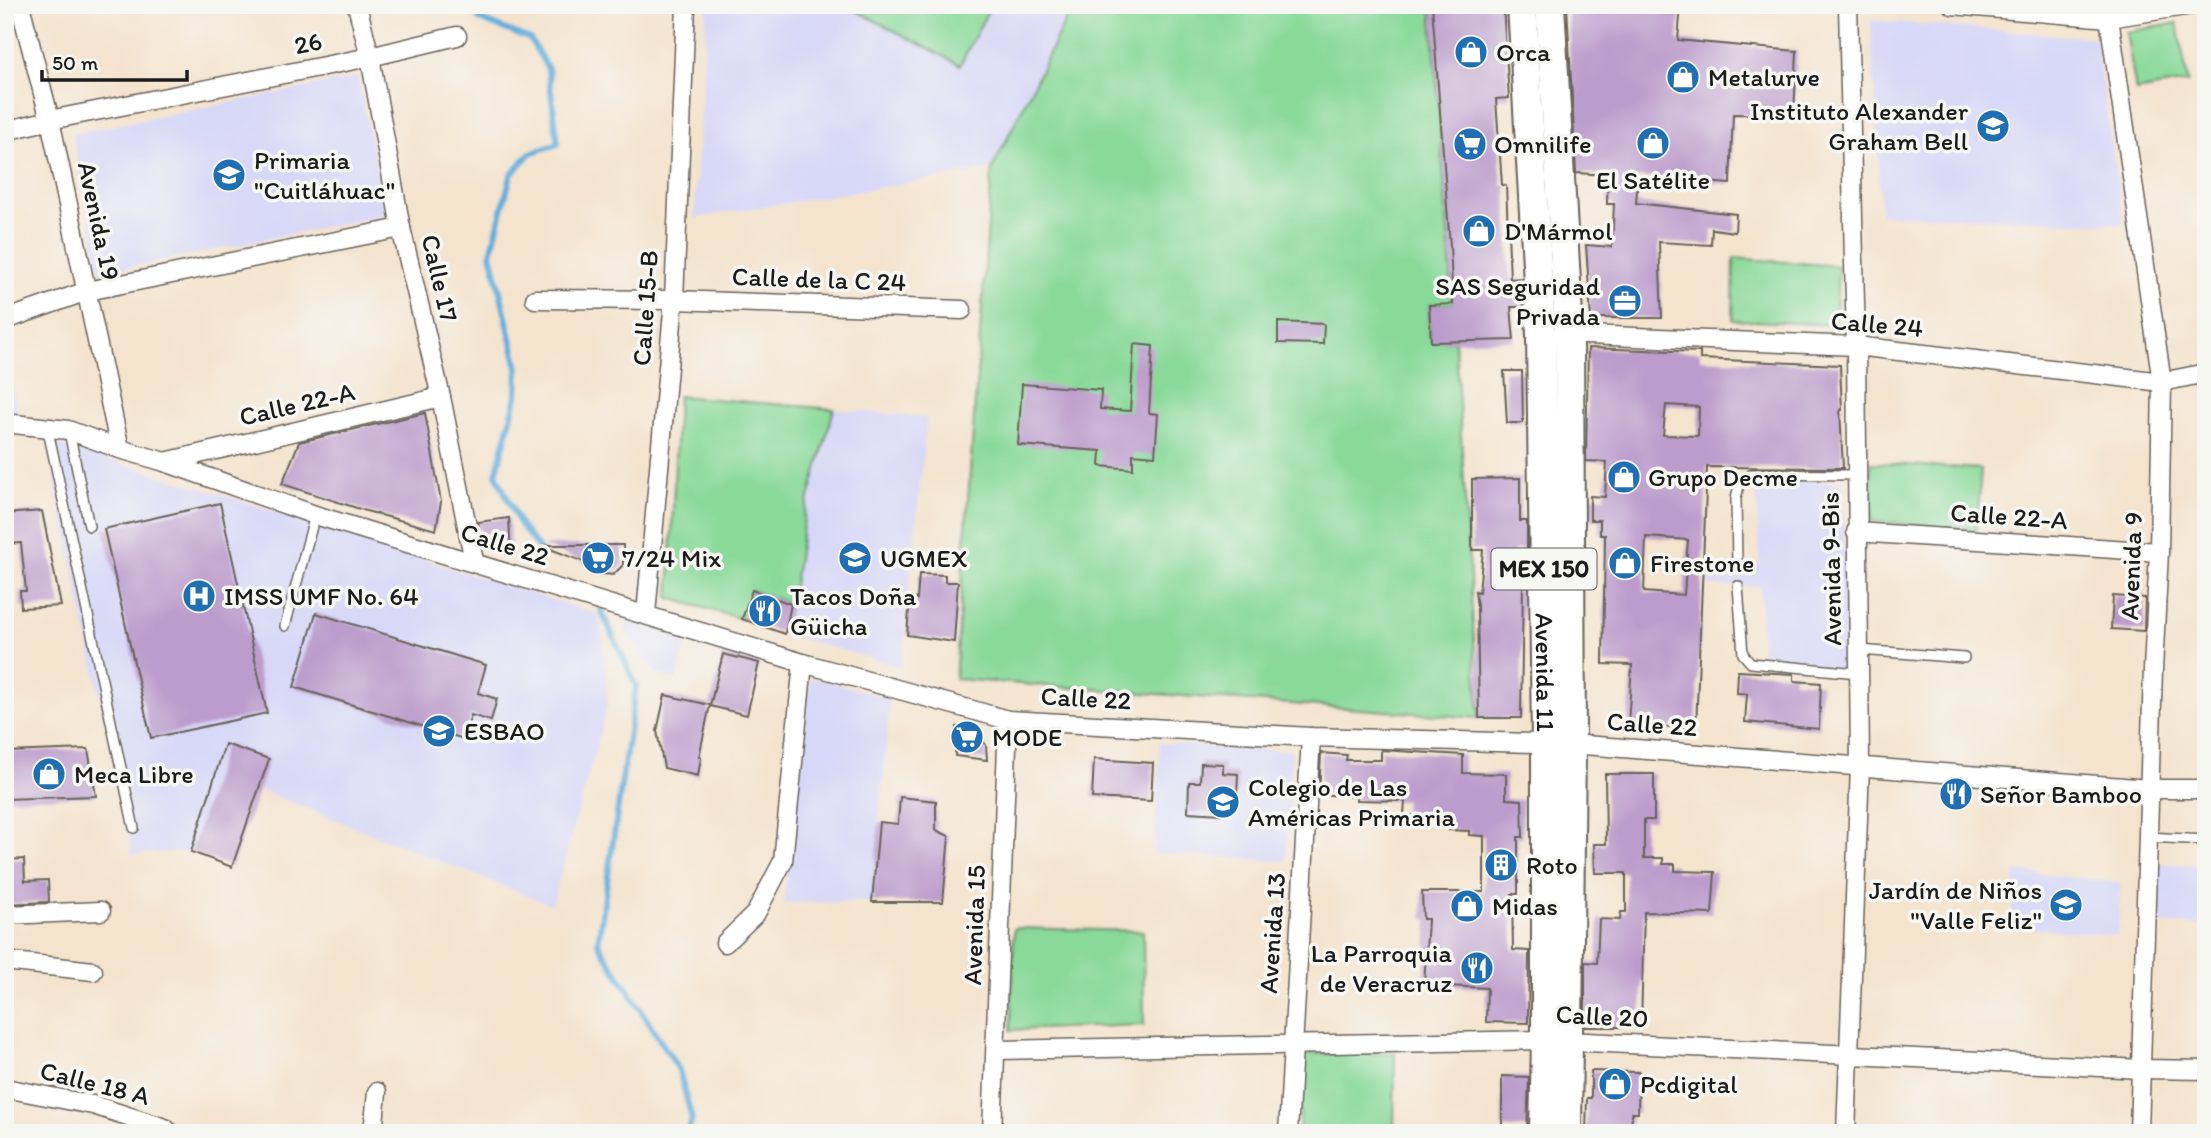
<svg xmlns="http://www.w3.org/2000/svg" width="2211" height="1138" font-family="Itim,sans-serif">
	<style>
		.built { fill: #d7d7f8 }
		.grass { fill: #89d999; stroke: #527a5a; stroke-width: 2 }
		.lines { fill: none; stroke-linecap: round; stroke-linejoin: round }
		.stream { stroke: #64aedc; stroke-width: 6 }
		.building { fill: #bc9ccc; fill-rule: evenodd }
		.lane-casing { stroke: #68625a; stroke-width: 12 }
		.street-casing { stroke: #68625a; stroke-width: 21 }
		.primary-casing { stroke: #68625a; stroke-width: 32 }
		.lane { stroke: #fff; stroke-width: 9 }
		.street { stroke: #fff; stroke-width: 18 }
		.primary { stroke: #fff; stroke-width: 28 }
		.labels { text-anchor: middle; stroke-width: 7; stroke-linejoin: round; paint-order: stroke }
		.shield { fill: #f6f6f2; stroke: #5d5d5c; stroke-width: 2 }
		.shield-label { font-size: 24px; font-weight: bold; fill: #1c1c1c }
		.street-label { font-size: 26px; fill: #1c1c1c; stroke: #f6f6f2 }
		.poi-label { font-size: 26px; fill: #1c1c1c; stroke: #f6f6f2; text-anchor: start }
	</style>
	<rect width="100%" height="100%" fill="#f6f6f2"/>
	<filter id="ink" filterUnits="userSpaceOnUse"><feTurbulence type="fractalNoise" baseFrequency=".0143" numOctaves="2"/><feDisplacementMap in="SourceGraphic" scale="14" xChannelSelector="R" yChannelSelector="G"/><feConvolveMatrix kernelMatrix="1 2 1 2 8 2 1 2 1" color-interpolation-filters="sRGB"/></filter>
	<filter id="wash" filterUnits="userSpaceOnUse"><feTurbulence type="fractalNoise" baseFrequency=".00686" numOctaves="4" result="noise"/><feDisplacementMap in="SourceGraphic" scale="28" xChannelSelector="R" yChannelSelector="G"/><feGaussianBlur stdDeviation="1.57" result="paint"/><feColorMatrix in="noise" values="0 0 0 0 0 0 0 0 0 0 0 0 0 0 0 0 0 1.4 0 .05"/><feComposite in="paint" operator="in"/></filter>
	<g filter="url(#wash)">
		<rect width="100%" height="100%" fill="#f4e3cd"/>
		<g class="built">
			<polygon points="707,5 1073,5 992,169 694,218"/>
			<polygon points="1871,20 2095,38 2124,224 1881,214"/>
			<polygon points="358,77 386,215 100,273 72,134"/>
			<polygon points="5,337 17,414 5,411"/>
			<polygon points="834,409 927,418 901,667 785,634 805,512"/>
			<polygon points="47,441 208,490 339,533 598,614 602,633 608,704 552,905 258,789 191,852 132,854"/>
			<polygon points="1756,479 1843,482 1847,669 1762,662 1760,586 1708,586 1708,565 1760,564"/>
			<polygon points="629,620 688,639 676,680 657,674 625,630"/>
			<polygon points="811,677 890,698 872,902 783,903"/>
			<polygon points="1160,743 1292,751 1286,861 1154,853"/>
			<polygon points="2158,863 2206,866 2206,926 2155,923"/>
			<polygon points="2016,871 2121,883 2117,935 2010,927"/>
		</g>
		<g class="grass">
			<polygon points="845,5 991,5 960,65"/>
			<polygon points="1073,5 1431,5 1453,304 1429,305 1431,341 1455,341 1479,718 955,679 992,169"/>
			<polygon points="2177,23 2188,82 2136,91 2126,32"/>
			<polygon points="1734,258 1838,266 1836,325 1733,320"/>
			<polygon points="678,396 834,409 805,512 791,604 752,590 742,619 669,598"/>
			<polygon points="1871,463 1981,469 1977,530 1872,521"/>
			<polygon points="1014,928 1143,931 1144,1025 1011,1030"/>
			<polygon points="1395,1053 1394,1133 1299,1133 1304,1054"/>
		</g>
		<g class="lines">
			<g class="stream">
				<polyline points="471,5 479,19 530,39 548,69 558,144 530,153 511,175 491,253 518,368 517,396 496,474 520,525 544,555"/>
				<polyline points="601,610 636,685 598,943 679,1070 692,1119 688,1133"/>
			</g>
		</g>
		<g id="blocks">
			<g class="building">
				<polygon points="1432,5 1503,5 1509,98 1496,99 1502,185 1506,185 1510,279 1521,278 1523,307 1511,307 1514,340 1431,342 1429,305 1453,304 1450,246"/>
				<polygon points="1567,5 1681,5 1678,40 1797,51 1794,115 1733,114 1730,184 1638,177 1636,203 1736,214 1735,232 1712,229 1711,245 1659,242 1662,318 1591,318 1586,245 1612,247 1614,204 1607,204 1608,175 1576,173"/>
				<polygon points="1278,322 1324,324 1323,344 1278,343"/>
				<polygon points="1134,344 1153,346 1149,413 1158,414 1155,456 1133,454 1133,469 1100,466 1101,451 1018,445 1022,384 1101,390 1100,409 1130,411"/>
				<path d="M1588,348L1700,352V359L1840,365L1842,410H1840L1843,468L1707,467L1696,728L1628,725L1632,665L1603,664L1605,535H1600V520H1590V496L1605,497L1607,462L1586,461ZM1666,405L1699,407L1698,436L1663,435ZM1646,537L1688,540L1684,595L1644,592Z"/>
				<polygon points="1504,371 1522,371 1523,423 1507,423"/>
				<polygon points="425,413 441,502 436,530 366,511 282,484 299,442"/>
				<polygon points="1520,478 1520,521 1527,521 1527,549 1514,550 1512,578 1523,579 1521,718 1479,718 1477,607 1475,591 1479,592 1483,550 1472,550 1472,479"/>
				<polygon points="220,503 267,713 151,738 104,529"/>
				<polygon points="42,511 61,606 21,608 20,591 26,591 21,543 5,544 5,514"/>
				<polygon points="509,518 511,555 483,547 478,522"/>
				<polygon points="545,545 623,545 623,565 613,575 596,573 582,561 545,547"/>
				<polygon points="919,574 945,575 945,582 958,582 954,642 907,635 910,598 917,599"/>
				<polygon points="752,590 791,604 785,634 742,619"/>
				<polygon points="2113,596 2145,598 2144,631 2111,629"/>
				<polygon points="316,613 486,665 478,693 497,699 491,721 471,715 464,739 294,687"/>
				<polygon points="723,654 759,663 747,715 710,706"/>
				<polygon points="1738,671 1794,674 1794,681 1821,683 1819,729 1745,722 1747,694 1737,693"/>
				<polygon points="665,695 710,705 699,757 701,757 698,776 664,768 657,731"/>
				<polygon points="957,727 971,729 986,745 987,760 955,756"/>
				<polygon points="225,744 269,759 232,867 191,852"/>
				<polygon points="88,749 96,796 5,799 5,752"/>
				<polygon points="1381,750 1463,755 1463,773 1506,774 1506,799 1522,800 1523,837 1518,837 1518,894 1512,894 1513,950 1529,951 1528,1023 1486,1022 1487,988 1424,985 1428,919 1423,919 1422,892 1484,892 1484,836 1469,835 1469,831 1449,830 1449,817 1404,815 1405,801 1356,800 1356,797 1319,794 1321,753 1347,755 1346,760 1381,760"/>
				<polygon points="1094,759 1153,763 1151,801 1092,798"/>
				<polygon points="1201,763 1223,764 1223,773 1238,774 1237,794 1222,793 1221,814 1188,812 1189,782 1200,782"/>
				<polygon points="1605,774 1654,774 1654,820 1644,820 1644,858 1663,858 1663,864 1675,864 1675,871 1715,872 1712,914 1644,912 1641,1027 1585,1027 1585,962 1597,963 1599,919 1620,920 1621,912 1626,912 1626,873 1595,873 1594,844 1606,844"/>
				<polygon points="900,797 936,801 936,830 949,836 943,902 872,902 879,822 898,824"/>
				<polygon points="24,859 25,881 48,880 49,902 5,904 5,860"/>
				<polygon points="1591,1071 1639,1072 1638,1113 1632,1113 1631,1133 1586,1131 1587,1098 1591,1098"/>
				<polygon points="1502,1076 1529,1077 1527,1128 1502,1128"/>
			</g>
		</g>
	</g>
	<g filter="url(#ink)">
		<use href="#blocks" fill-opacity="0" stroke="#68625a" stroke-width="2"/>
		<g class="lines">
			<defs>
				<g id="lane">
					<polyline points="47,426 134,828"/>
					<polyline points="69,432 89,526"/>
					<polyline points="1737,565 1736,498 1740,482 1752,474 1856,475"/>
					<polyline points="1738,586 1743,654 1751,663 1858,673"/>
					<polyline points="285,626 315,515"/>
					<polyline points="1859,650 1964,658"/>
					<polyline points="2147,837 2206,840"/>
				</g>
				<g id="street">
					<polyline points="20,5 50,120 120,449"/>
					<polyline points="357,5 370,57 401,228 441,397 474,561"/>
					<polyline points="1952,5 2109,18 2192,5"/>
					<polyline points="2104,5 2109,18 2162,382 2159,552 2153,670 2139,1133"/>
					<polyline points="5,131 50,120 370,57 457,36"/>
					<polyline points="535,299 674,300 962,310"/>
					<polyline points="5,320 87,291 401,228"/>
					<polyline points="1562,334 1856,346 2162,382 2206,373"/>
					<polyline points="5,423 68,430 120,449 165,462 315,515 803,663 1008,720 1311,737 1571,744 2149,789 2206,789"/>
					<polyline points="165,462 441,397"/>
					<polyline points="1856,532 2159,552"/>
					<polyline points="646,614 674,300 686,5"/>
					<polyline points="5,915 101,911"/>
					<polyline points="725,943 756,913 783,861 803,663"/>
					<polyline points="5,961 93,971"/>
					<polyline points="996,1050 1546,1040 2142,1069 2206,1070"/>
					<polyline points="5,1088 93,1105 165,1128 170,1133"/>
					<polyline points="373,1133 377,1092"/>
					<polyline points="992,1133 1008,720"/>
					<polyline points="1288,1133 1311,737"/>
					<polyline points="1846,1133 1860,766 1856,346 1848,5"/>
				</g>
				<g id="primary">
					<path id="s1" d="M1522,5L1541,334L1546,743V1040L1544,1133"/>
					<polyline points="1550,5 1569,334 1571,744 1567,1133"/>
				</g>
			</defs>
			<use href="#lane" class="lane-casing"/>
			<use href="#street" class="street-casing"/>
			<use href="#primary" class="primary-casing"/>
			<use href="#lane" class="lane"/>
			<use href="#street" class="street"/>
			<use href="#primary" class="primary"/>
		</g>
	</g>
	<defs>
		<symbol id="shop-disc" viewBox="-11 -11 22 22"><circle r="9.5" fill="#1f6fb2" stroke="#f6f6f2"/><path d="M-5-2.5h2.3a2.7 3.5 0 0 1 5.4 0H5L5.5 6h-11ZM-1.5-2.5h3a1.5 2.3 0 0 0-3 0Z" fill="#fff"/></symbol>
		<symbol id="school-disc" viewBox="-11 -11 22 22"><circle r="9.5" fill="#1f6fb2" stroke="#f6f6f2"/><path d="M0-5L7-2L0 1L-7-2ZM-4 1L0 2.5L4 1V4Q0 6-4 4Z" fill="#fff"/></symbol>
		<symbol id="supermarket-disc" viewBox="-11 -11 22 22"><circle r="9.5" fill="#1f6fb2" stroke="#f6f6f2"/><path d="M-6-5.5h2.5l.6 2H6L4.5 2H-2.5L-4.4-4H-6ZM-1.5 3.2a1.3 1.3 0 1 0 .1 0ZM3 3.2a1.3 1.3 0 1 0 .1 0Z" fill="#fff"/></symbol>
		<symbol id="office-disc" viewBox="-11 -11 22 22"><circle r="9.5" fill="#1f6fb2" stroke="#f6f6f2"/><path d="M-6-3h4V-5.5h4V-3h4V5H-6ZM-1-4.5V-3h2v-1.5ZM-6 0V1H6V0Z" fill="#fff"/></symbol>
		<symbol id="hospital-disc" viewBox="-11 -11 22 22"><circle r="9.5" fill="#1f6fb2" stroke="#f6f6f2"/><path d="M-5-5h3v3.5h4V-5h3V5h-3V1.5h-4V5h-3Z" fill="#fff"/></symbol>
		<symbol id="restaurant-disc" viewBox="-11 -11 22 22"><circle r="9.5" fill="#1f6fb2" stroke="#f6f6f2"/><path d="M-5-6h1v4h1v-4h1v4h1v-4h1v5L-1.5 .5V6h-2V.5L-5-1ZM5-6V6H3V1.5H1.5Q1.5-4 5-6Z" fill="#fff"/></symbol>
		<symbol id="building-disc" viewBox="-11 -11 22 22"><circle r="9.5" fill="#1f6fb2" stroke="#f6f6f2"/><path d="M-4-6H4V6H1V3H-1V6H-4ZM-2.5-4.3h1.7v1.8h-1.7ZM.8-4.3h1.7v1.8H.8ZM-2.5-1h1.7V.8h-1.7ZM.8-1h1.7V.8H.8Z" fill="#fff"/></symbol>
	</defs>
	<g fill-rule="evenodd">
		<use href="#shop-disc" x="1452" y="33" width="38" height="38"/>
		<use href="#shop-disc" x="1664" y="58" width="38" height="38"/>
		<use href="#school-disc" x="1974" y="107" width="38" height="38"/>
		<use href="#shop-disc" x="1634" y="124" width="38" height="38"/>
		<use href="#supermarket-disc" x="1451" y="125" width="38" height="38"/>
		<use href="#school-disc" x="210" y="156" width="38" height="38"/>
		<use href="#shop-disc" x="1460" y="212" width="38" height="38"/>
		<use href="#office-disc" x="1606" y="282" width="38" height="38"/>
		<use href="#shop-disc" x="1605" y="458" width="38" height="38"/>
		<use href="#supermarket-disc" x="579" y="539" width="38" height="38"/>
		<use href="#school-disc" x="836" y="539" width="38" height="38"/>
		<use href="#shop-disc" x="1606" y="544" width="38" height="38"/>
		<use href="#hospital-disc" x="180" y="577" width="38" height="38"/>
		<use href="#restaurant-disc" x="746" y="592" width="38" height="38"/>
		<use href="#school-disc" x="420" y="712" width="38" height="38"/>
		<use href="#supermarket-disc" x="948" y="718" width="38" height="38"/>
		<use href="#shop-disc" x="30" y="755" width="38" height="38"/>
		<use href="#restaurant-disc" x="1937" y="775" width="38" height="38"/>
		<use href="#school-disc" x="1204" y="783" width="38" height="38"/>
		<use href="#building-disc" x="1482" y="846" width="38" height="38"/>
		<use href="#school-disc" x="2047" y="886" width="38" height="38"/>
		<use href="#shop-disc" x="1448" y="887" width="38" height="38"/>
		<use href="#restaurant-disc" x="1458" y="949" width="38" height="38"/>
		<use href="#shop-disc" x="1596" y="1065" width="38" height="38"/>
	</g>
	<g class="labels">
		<rect class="shield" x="1491.5" y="548.5" width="105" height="41" rx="5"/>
		<g class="shield-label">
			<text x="1544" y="577">MEX 150</text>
		</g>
		<g class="street-label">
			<text transform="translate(308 43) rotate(-11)" y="9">26</text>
			<text transform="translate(99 221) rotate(78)" y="9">Avenida 19</text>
			<text transform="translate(440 278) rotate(77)" y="9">Calle 17</text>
			<text transform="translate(819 279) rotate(2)" y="9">Calle de la C 24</text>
			<text transform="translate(645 308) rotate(-86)" y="9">Calle 15-B</text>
			<text transform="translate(1877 324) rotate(5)" y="9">Calle 24</text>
			<text transform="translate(297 404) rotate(-13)" y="9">Calle 22-A</text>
			<text transform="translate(2009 516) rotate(4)" y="9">Calle 22-A</text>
			<text transform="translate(505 544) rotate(17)" y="9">Calle 22</text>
			<text transform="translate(2131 566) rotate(-88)" y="9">Avenida 9</text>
			<text transform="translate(1831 569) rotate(-91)" y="9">Avenida 9-Bis</text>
			<text dy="9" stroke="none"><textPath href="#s1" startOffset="668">Avenida 11</textPath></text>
			<text transform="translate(1086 698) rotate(3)" y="9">Calle 22</text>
			<text transform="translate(1652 724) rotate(4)" y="9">Calle 22</text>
			<text transform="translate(974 925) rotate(-88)" y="9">Avenida 15</text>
			<text transform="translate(1272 933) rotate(-86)" y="9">Avenida 13</text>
			<text transform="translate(1602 1016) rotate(3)" y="9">Calle 20</text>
			<text transform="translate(95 1083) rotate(14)" y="9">Calle 18 A</text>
		</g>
		<g class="poi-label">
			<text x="1496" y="61">Orca</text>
			<text x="1708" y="86">Metalurve</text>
			<text x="1968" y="120" text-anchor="end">Instituto Alexander<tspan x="1968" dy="30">Graham Bell</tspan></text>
			<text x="1494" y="153">Omnilife</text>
			<text x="254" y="169">Primaria<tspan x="254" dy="30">"Cuitláhuac"</tspan></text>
			<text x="1653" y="189" text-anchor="middle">El Satélite</text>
			<text x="1504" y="240">D'Mármol</text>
			<text x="1600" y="295" text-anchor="end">SAS Seguridad<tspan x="1600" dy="30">Privada</tspan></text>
			<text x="1648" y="486">Grupo Decme</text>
			<text x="622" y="567">7/24 Mix</text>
			<text x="880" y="567">UGMEX</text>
			<text x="1650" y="572">Firestone</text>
			<text x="224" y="605">IMSS UMF No. 64</text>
			<text x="790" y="605">Tacos Doña<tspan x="790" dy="30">Güicha</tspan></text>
			<text x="464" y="740">ESBAO</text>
			<text x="992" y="746">MODE</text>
			<text x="74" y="783">Meca Libre</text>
			<text x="1248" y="796">Colegio de Las<tspan x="1248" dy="30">Américas Primaria</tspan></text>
			<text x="1980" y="803">Señor Bamboo</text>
			<text x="1526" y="874">Roto</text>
			<text x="2042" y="899" text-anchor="end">Jardín de Niños<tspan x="2042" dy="30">"Valle Feliz"</tspan></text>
			<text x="1492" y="915">Midas</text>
			<text x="1452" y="962" text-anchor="end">La Parroquia<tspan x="1452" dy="30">de Veracruz</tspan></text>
			<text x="1640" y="1093">Pcdigital</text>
		</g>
	</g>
	<rect width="2211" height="1138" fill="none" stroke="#f6f6f2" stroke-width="28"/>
	<path d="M42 70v10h145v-10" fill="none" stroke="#1c1c1c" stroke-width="3.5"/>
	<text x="52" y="70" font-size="21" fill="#1c1c1c" stroke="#f6f6f2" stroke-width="5" paint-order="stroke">50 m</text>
</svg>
